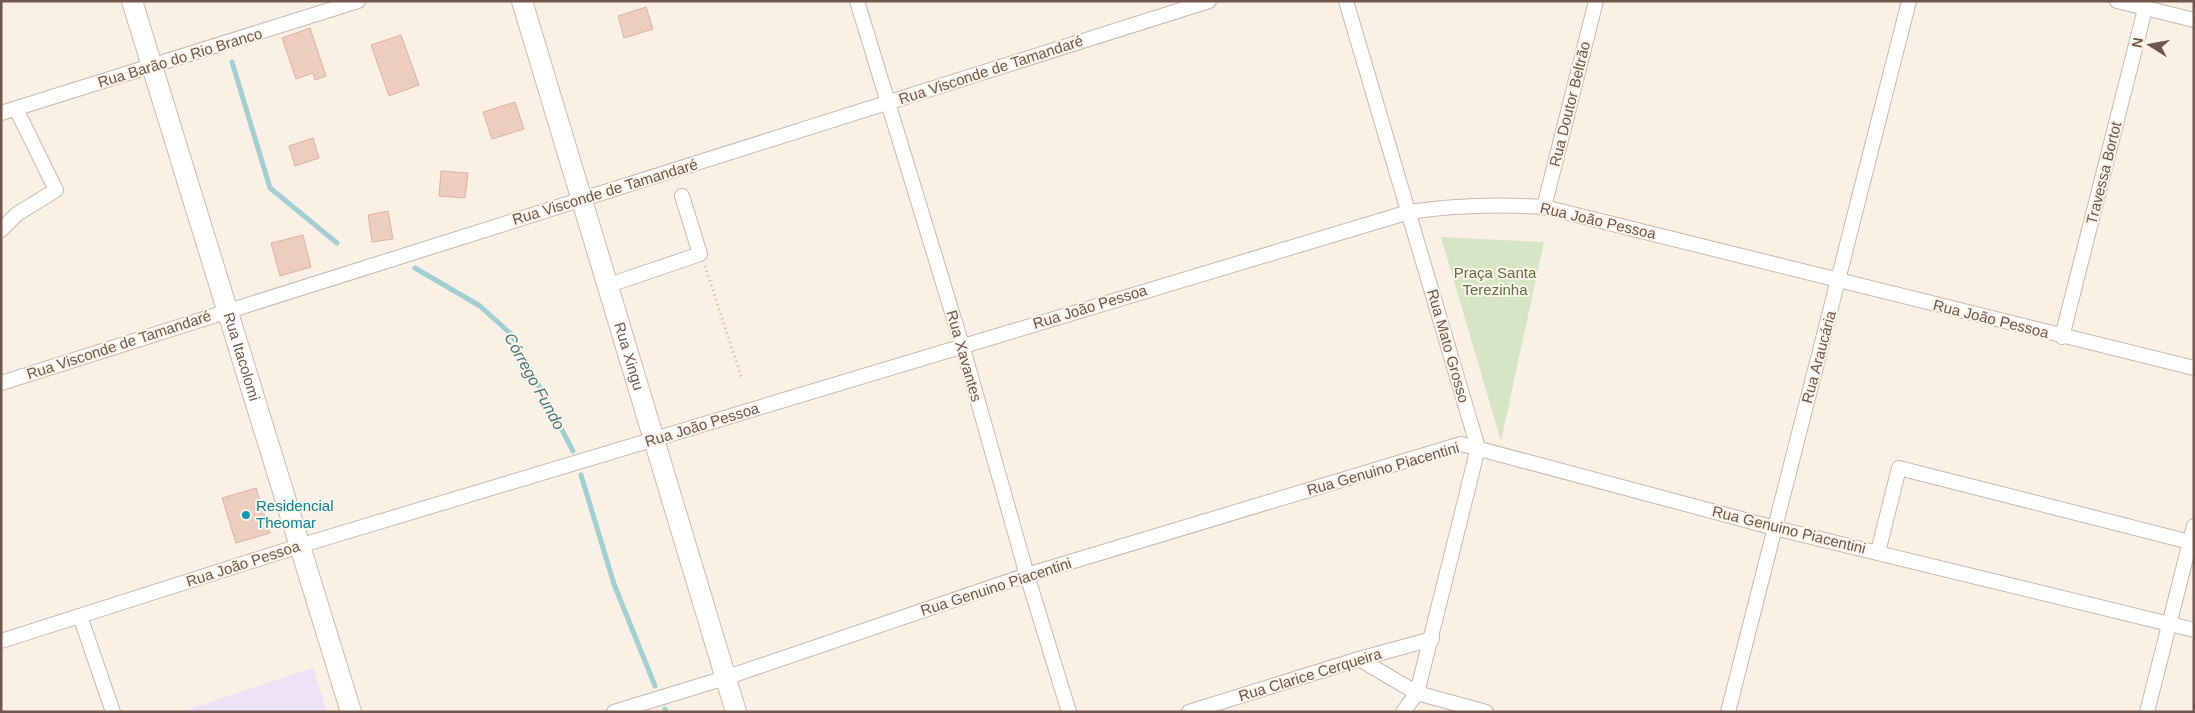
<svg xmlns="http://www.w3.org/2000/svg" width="2195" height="713" font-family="Helvetica,sans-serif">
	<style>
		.education { fill: #ede2f6 }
		.green { fill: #d6e6c5 }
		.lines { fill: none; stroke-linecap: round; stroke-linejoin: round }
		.stream { stroke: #a3cfd2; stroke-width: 5 }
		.building { fill: #eccdc0; stroke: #ddb3a2 }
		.street-casing { stroke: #cab7ad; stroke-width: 16 }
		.secondary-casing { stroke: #cfb9ae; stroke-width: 22 }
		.path { stroke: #d1b0a3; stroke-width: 3; stroke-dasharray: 1 4; stroke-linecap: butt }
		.street { stroke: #fff; stroke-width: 14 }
		.secondary { stroke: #fff; stroke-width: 20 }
		.culture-dot { fill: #0f9aa8; stroke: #fdf4eb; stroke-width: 2 }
		.labels { text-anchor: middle; stroke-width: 4; stroke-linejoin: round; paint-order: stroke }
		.street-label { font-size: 15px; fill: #70564d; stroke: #fdf4eb }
		.park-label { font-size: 15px; fill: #597546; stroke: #fdf4eb }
		.culture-label { font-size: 15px; fill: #0d838f; stroke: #fdf4eb; text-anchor: start }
		.water-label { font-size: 16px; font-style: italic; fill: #46777b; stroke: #fdf4eb }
	</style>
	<rect width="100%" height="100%" fill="#faf0e5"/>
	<polygon class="education" points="313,668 327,712 181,712"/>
	<polygon class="green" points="1441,237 1544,242 1501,441"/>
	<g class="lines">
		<g class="stream">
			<polyline points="232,62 270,188 337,243"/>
			<polyline points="415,268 480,306 512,335 573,451"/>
			<polyline points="581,475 614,584 655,686"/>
			<polyline points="665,709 666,712"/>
		</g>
	</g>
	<g class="building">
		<polygon points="646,7 653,29 624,38 618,16"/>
		<polygon points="310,28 326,76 315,80 313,73 296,79 282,38"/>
		<polygon points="401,35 419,85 389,96 371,45"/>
		<polygon points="515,102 524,129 492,139 483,112"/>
		<polygon points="313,138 319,158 295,166 289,146"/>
		<polygon points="441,171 468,173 465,198 439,196"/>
		<polygon points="388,211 393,239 372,242 368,215"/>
		<polygon points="303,235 311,267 280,276 271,243"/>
		<polygon points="256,488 270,533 236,543 222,498"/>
	</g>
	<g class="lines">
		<defs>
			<g id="street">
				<polyline points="857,1 962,345 1027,575 1069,712"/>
				<polyline points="1346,1 1478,448 1417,693 1403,712"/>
				<polyline points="2117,1 2194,20"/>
				<polyline points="1,113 358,1"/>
				<polyline points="1544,207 1596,1"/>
				<polyline points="1,230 17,214 56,190 16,109"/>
				<polyline points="609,285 700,254 682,196"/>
				<polyline points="2062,337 2145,9"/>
				<polyline points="1,383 1209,1"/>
				<polyline points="1878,552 1899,468 2190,542"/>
				<polyline points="80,616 113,712"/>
				<path d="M1,641L299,546L1409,212C1455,205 1498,204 1544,207L2194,368"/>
				<polyline points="1359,659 1417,693 1486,712"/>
				<polyline points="614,712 725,678 1027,575 1461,444 1775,528 2194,630"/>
				<polyline points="1189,712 1359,659 1432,639"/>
				<polyline points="1728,712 1909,1"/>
				<polyline points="2147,712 2194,526"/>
			</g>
			<g id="secondary">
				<path id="s1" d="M132,1L351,712"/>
				<path id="s2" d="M522,1L736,712"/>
			</g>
		</defs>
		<use href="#street" class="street-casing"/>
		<use href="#secondary" class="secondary-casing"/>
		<polyline class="path" points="705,266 742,379"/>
		<use href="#street" class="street"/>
		<use href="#secondary" class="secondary"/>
	</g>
	<circle class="culture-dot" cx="246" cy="515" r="5"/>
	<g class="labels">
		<g class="street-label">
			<text transform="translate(180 58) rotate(-17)" y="5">Rua Barão do Rio Branco</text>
			<text transform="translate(991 70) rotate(-18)" y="5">Rua Visconde de Tamandaré</text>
			<text transform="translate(1570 104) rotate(-76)" y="5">Rua Doutor Beltrão</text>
			<text transform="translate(2104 173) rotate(-76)" y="5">Travessa Bortot</text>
			<text transform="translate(605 192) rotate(-17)" y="5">Rua Visconde de Tamandaré</text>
			<text transform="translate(1598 221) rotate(13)" y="5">Rua João Pessoa</text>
			<text transform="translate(1090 307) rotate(-17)" y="5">Rua João Pessoa</text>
			<text transform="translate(1991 319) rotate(14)" y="5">Rua João Pessoa</text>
			<text transform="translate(119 345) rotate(-18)" y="5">Rua Visconde de Tamandaré</text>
			<text transform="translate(1448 346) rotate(74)" y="5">Rua Mato Grosso</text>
			<text dy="5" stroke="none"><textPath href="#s2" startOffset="371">Rua Xingu</textPath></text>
			<text transform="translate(964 356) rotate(74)" y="5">Rua Xavantes</text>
			<text dy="5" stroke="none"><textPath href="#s1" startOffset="372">Rua Itacolomi</textPath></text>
			<text transform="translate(1819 357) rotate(-75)" y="5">Rua Araucária</text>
			<text transform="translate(702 425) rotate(-17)" y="5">Rua João Pessoa</text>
			<text transform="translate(1383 469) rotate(-16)" y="5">Rua Genuino Piacentini</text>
			<text transform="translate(1789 530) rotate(14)" y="5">Rua Genuino Piacentini</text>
			<text transform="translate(243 564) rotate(-18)" y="5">Rua João Pessoa</text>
			<text transform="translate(996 587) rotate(-18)" y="5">Rua Genuino Piacentini</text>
			<text transform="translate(1310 675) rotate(-17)" y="5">Rua Clarice Cerqueira</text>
		</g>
		<g class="park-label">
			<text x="1495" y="278">Praça Santa<tspan x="1495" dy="17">Terezinha</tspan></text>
		</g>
		<g class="culture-label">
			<text x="256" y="511">Residencial<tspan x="256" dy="17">Theomar</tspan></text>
		</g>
		<g class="water-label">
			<text transform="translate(535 381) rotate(61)" y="6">Córrego Fundo</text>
		</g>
	</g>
	<rect width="2195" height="713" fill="none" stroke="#70564d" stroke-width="5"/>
	<g transform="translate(2150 45) rotate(281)" stroke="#fdf4eb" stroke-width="4" paint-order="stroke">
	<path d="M0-4L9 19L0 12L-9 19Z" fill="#70564d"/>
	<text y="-8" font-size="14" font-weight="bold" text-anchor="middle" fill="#70564d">N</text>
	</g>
</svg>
